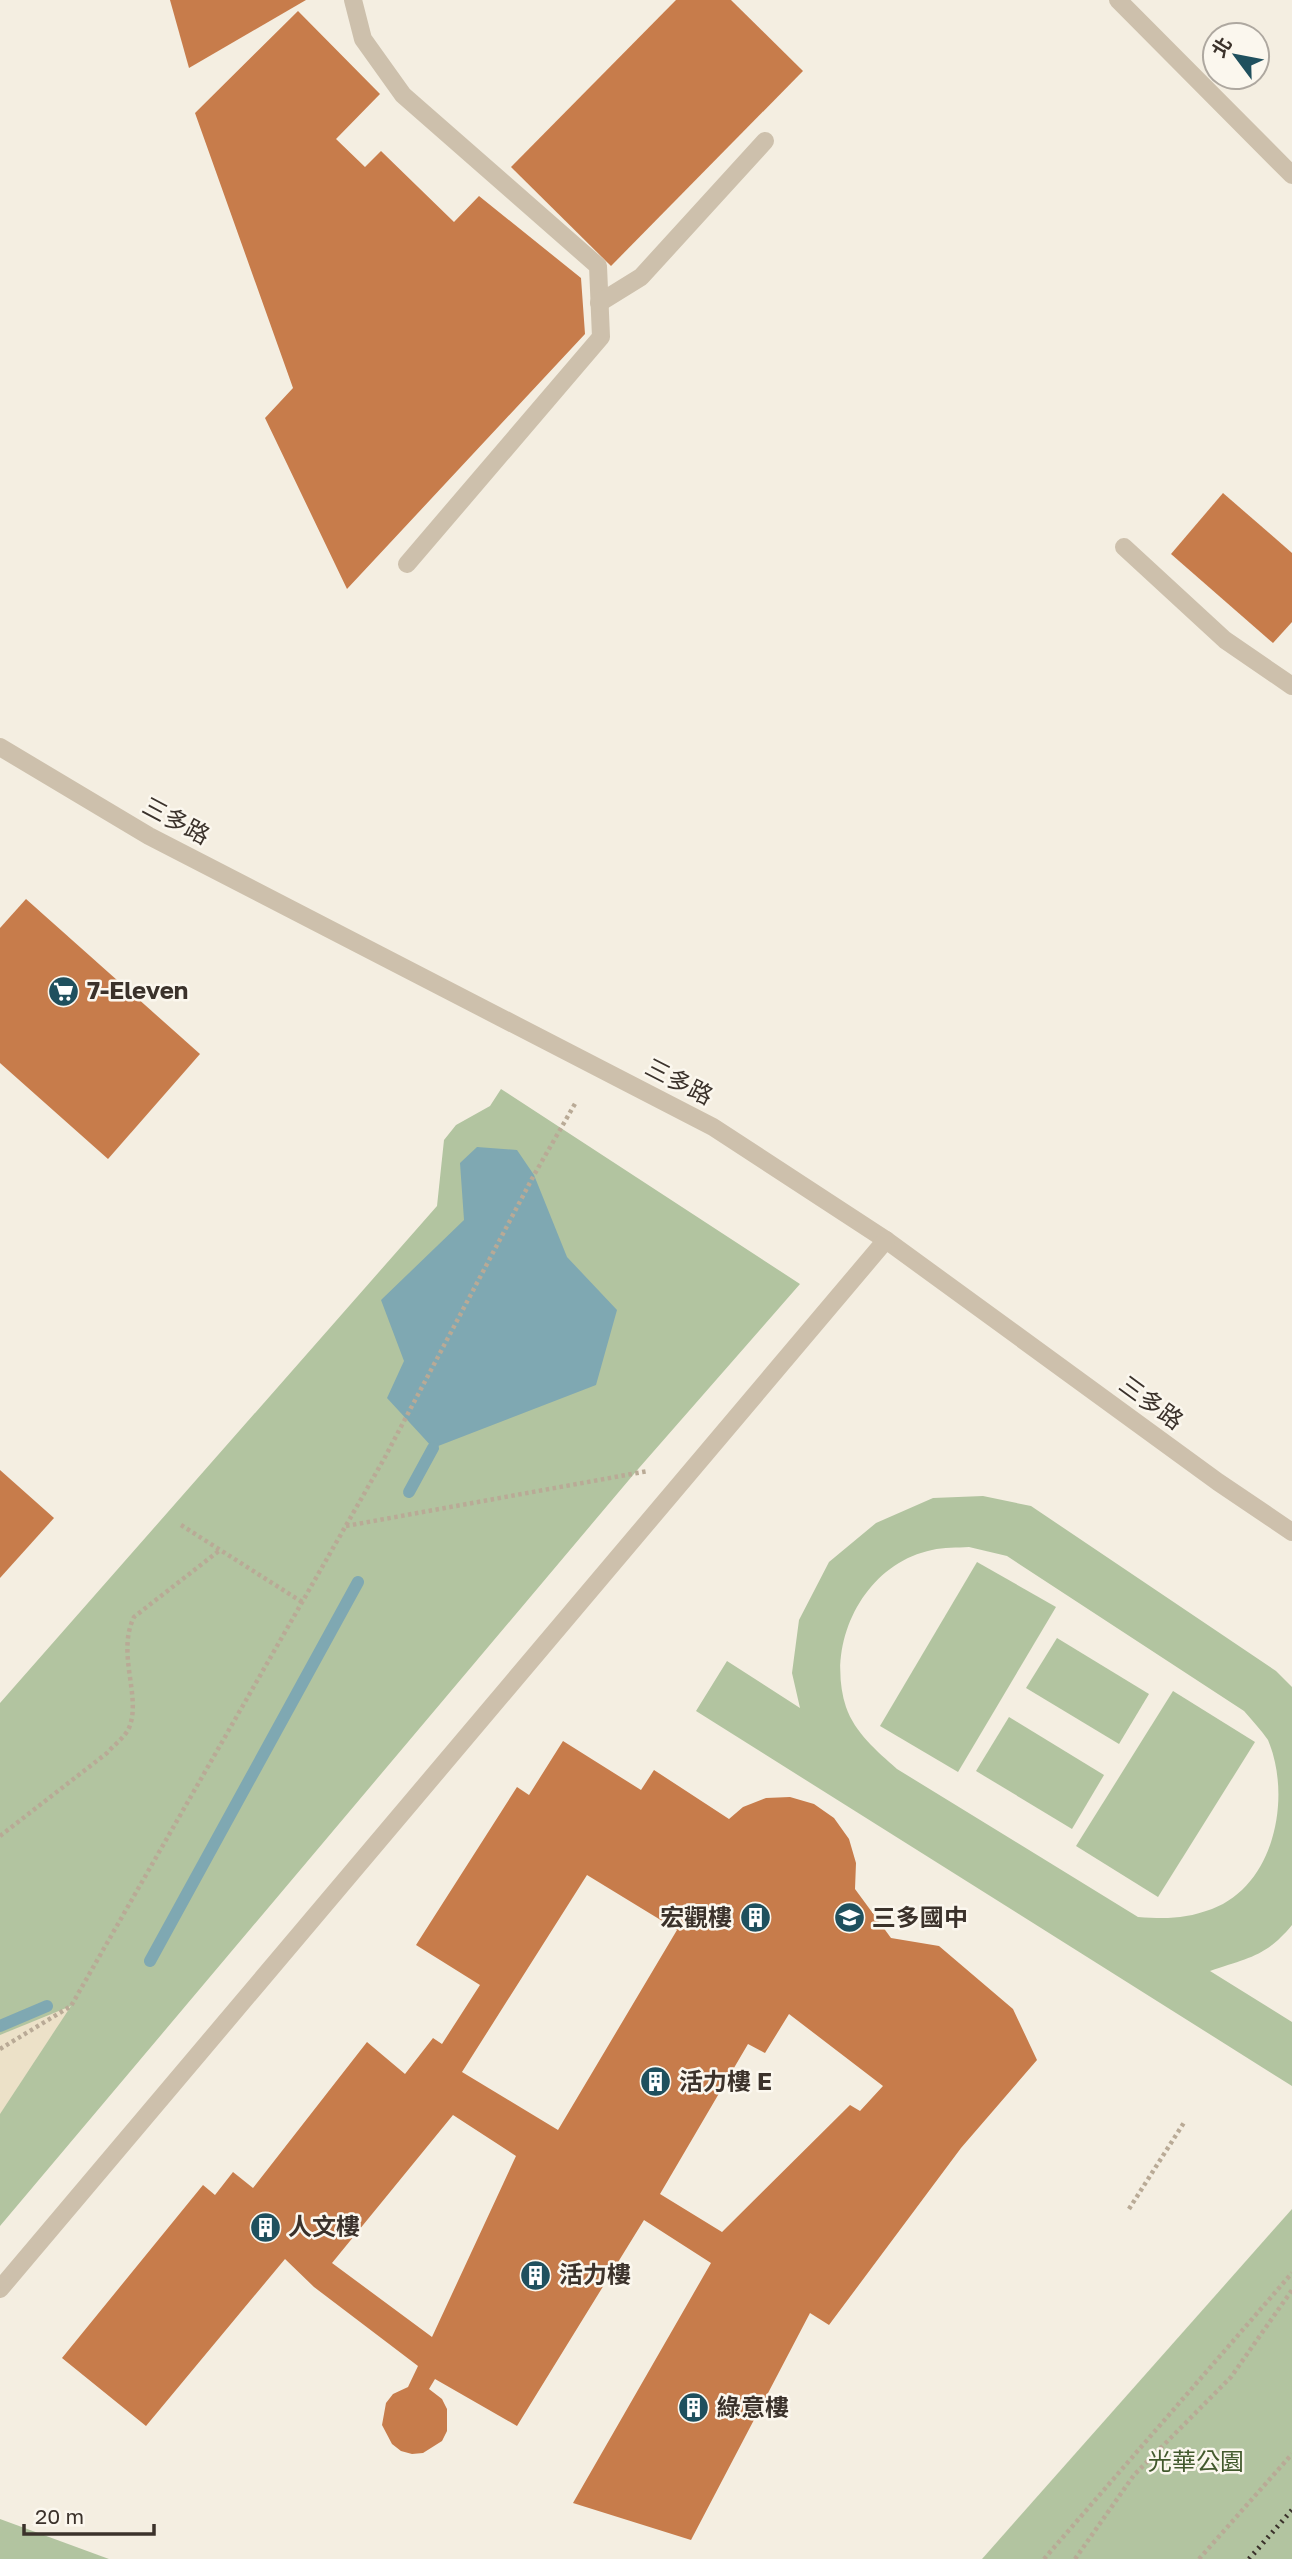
<svg xmlns="http://www.w3.org/2000/svg" width="1292" height="2559" font-family="'Golos Text','Noto Sans TC',sans-serif">
	<style>
		.green { fill: #b2c4a0; fill-rule: evenodd }
		.plaza { fill: #ece1c8 }
		.water { fill: #7fa8b2 }
		.lines { fill: none; stroke-linecap: round; stroke-linejoin: round }
		.stream { stroke: #7fa8b2; stroke-width: 12 }
		.building { fill: #c77c4b; fill-rule: evenodd }
		.path { stroke: #b9aa96; stroke-width: 4.5; stroke-dasharray: 3.5 3.5; stroke-linecap: butt }
		.minor { stroke: #cdc0ac; stroke-width: 18 }
		.rail { stroke: #3b322b; stroke-width: 5; stroke-dasharray: 2 5; stroke-linecap: butt }
		.labels { text-anchor: middle; stroke-width: 5; stroke-linejoin: round; paint-order: stroke }
		.street-label { font-size: 24px; fill: #3b322b; stroke: #fbf7ee }
		.poi-label { font-size: 24px; font-weight: bold; fill: #3b322b; stroke: #fbf7ee; text-anchor: start }
		.park-label { font-size: 24px; fill: #435a2e; stroke: #fbf7ee }
	</style>
	<rect width="100%" height="100%" fill="#f4eee1"/>
	<g class="green">
		<polygon points="501,1089 800,1284 639,1468 0,2226 0,1703 437,1206 444,1140 456,1125 490,1106"/>
		<path d="M983,1496L1031,1506L1276,1671L1292,1687V1925C1266,1957 1247,1958 1210,1971L1292,2022V2086L696,1711L727,1661L800,1708L792,1673L799,1620L829,1562L876,1523L933,1498ZM969,1547L1007,1556L1244,1711C1252,1720 1261,1730 1268,1740C1292,1797 1275,1885 1212,1909C1185,1919 1166,1919 1138,1917L897,1769C877,1751 855,1733 846,1707C825,1643 864,1564 932,1550C944,1547 957,1548 969,1547Z"/>
		<polygon points="977,1562 1056,1607 958,1772 880,1726"/>
		<polygon points="1057,1638 1149,1694 1119,1744 1026,1688"/>
		<polygon points="1173,1691 1255,1742 1158,1897 1076,1846"/>
		<polygon points="1009,1717 1104,1775 1072,1829 976,1771"/>
		<polygon points="1292,2209 1292,2559 982,2559"/>
		<polygon points="0,2519 109,2559 0,2559"/>
	</g>
	<polygon class="plaza" points="71,2006 0,2114 0,2035"/>
	<polygon class="water" points="477,1147 517,1150 534,1175 567,1257 617,1310 596,1385 433,1448 387,1398 404,1361 381,1300 464,1220 460,1163"/>
	<g class="lines">
		<g class="stream">
			<polyline points="409,1492 433,1448"/>
			<polyline points="150,1961 358,1582"/>
			<polyline points="0,2026 47,2006"/>
		</g>
	</g>
	<g class="building">
		<polygon points="170,0 306,0 189,68"/>
		<polygon points="676,0 731,0 803,71 611,266 511,167"/>
		<polygon points="298,11 380,94 336,139 365,167 381,151 454,222 479,196 581,278 585,334 347,589 265,418 293,388 195,113"/>
		<polygon points="1223,493 1292,553 1292,622 1273,643 1171,554"/>
		<polygon points="26,899 200,1054 108,1159 0,1063 0,928"/>
		<polygon points="0,1470 54,1518 0,1578"/>
		<path d="M563,1741L641,1790L654,1770L729,1819L743,1807L766,1798L790,1797L814,1804L834,1818L849,1839L856,1863L855,1889L891,1938L939,1946L1013,2009L1037,2060L961,2148L829,2325L810,2313L691,2540L573,2503L711,2263L644,2220L517,2426L435,2379L429,2389L442,2399L447,2409V2431L442,2441L423,2453L412,2454L401,2451L392,2444L382,2425L386,2403L393,2394L408,2387L418,2366L314,2287L285,2259L146,2426L62,2358L203,2185L215,2195L233,2172L253,2188L367,2042L405,2074L433,2038L442,2044L480,1985L416,1945L517,1787L529,1795ZM587,1875L677,1930L558,2130L462,2072ZM789,2014L883,2086L860,2111L850,2105L722,2232L660,2194L748,2044L765,2053ZM453,2115L516,2156L432,2337L332,2263Z"/>
	</g>
	<g class="lines">
		<g class="path">
			<polyline points="181,1525 302,1602"/>
			<polyline points="346,1526 648,1471"/>
			<path d="M0,1836L107,1753C114,1745 125,1737 129,1728C142,1697 116,1654 134,1617L220,1550"/>
			<polyline points="0,2049 71,2006 384,1459 534,1175 576,1102"/>
			<polyline points="1129,2209 1185,2121"/>
			<polyline points="1044,2559 1292,2273"/>
			<polyline points="1075,2559 1134,2475 1231,2377 1292,2290"/>
			<polyline points="1199,2559 1292,2454"/>
		</g>
		<g class="minor">
			<polyline points="353,0 363,39 403,95 598,266 601,337 407,564"/>
			<polyline points="1118,0 1292,175"/>
			<polyline points="599,303 641,277 765,141"/>
			<polyline points="1124,547 1225,640 1292,686"/>
			<polyline points="0,747 149,836 713,1127 886,1240 1218,1482 1292,1532"/>
			<polyline points="0,2289 886,1240"/>
		</g>
		<polyline class="rail" points="1249,2559 1292,2510"/>
	</g>
	<defs>
		<symbol id="supermarket-disc" viewBox="-11 -11 22 22"><circle r="9.5" fill="#1f505e" stroke="#fbf7ee"/><path d="M-6-5.5h2.5l.6 2H6L4.5 2H-2.5L-4.4-4H-6ZM-1.5 3.2a1.3 1.3 0 1 0 .1 0ZM3 3.2a1.3 1.3 0 1 0 .1 0Z" fill="#fff"/></symbol>
		<symbol id="building-disc" viewBox="-11 -11 22 22"><circle r="9.5" fill="#1f505e" stroke="#fbf7ee"/><path d="M-4-6H4V6H1V3H-1V6H-4ZM-2.5-4.3h1.7v1.8h-1.7ZM.8-4.3h1.7v1.8H.8ZM-2.5-1h1.7V.8h-1.7ZM.8-1h1.7V.8H.8Z" fill="#fff"/></symbol>
		<symbol id="school-disc" viewBox="-11 -11 22 22"><circle r="9.5" fill="#1f505e" stroke="#fbf7ee"/><path d="M0-5L7-2L0 1L-7-2ZM-4 1L0 2.5L4 1V4Q0 6-4 4Z" fill="#fff"/></symbol>
	</defs>
	<g fill-rule="evenodd">
		<use href="#supermarket-disc" x="46" y="974" width="35" height="35"/>
		<use href="#building-disc" x="738" y="1900" width="35" height="35"/>
		<use href="#school-disc" x="832" y="1900" width="35" height="35"/>
		<use href="#building-disc" x="638" y="2064" width="35" height="35"/>
		<use href="#building-disc" x="248" y="2210" width="35" height="35"/>
		<use href="#building-disc" x="518" y="2258" width="35" height="35"/>
		<use href="#building-disc" x="676" y="2390" width="35" height="35"/>
	</g>
	<g class="labels">
		<g class="street-label">
			<text transform="translate(176 821) rotate(28)" y="8">三多路</text>
			<text transform="translate(679 1082) rotate(27)" y="8">三多路</text>
			<text transform="translate(1151 1403) rotate(36)" y="8">三多路</text>
		</g>
		<g class="poi-label">
			<text x="87" y="999">7-Eleven</text>
			<text x="732" y="1926" text-anchor="end">宏觀樓</text>
			<text x="872" y="1926">三多國中</text>
			<text x="679" y="2090">活力樓 E</text>
			<text x="288" y="2235">人文樓</text>
			<text x="559" y="2283">活力樓</text>
			<text x="717" y="2416">綠意樓</text>
		</g>
		<g class="park-label">
			<text x="1196" y="2470">光華公園</text>
		</g>
	</g>
	<g transform="translate(1236 56) rotate(302)"><circle r="33" fill="#fbf7ee" stroke="#aea8a0" stroke-width="2"/>
	<path d="M0-5L12 26L0 18L-12 26Z" fill="#1f505e"/>
	<text y="-10" font-size="19" font-weight="bold" text-anchor="middle" fill="#3b322b">北</text>
	</g>
	<path d="M24 2524v10h130v-10" fill="none" stroke="#3b322b" stroke-width="3.5"/>
	<text x="35" y="2524" font-size="21" fill="#3b322b" stroke="#fbf7ee" stroke-width="5" paint-order="stroke">20 m</text>
</svg>
